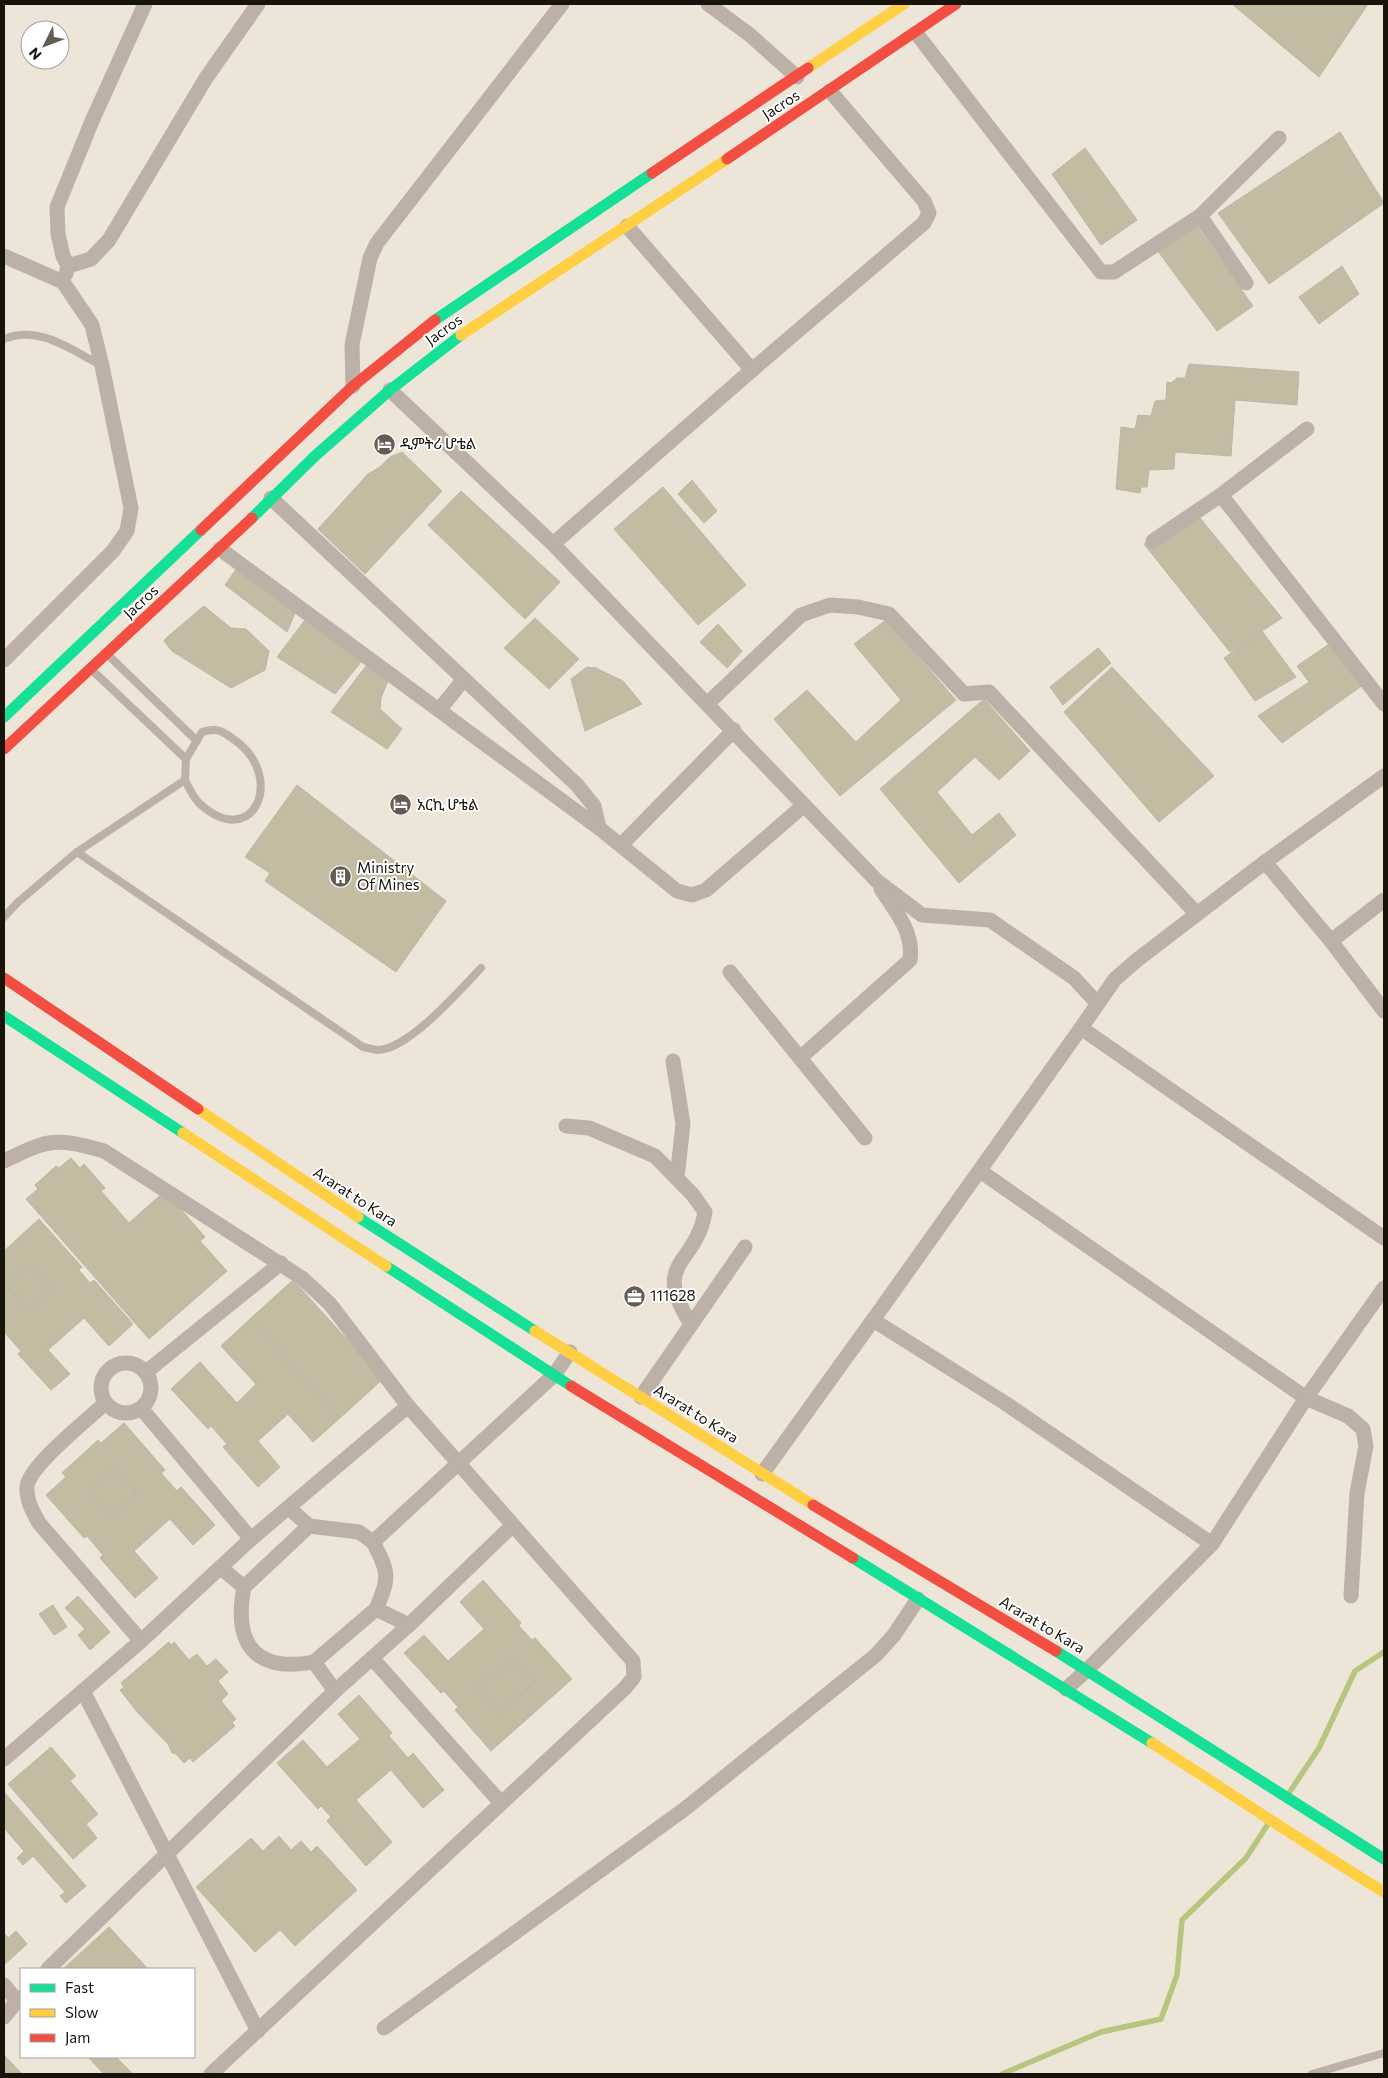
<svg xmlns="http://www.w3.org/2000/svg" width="1388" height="2078" font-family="Commissioner,'Noto Sans Ethiopic',sans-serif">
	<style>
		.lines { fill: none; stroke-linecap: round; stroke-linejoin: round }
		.stream { stroke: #b7c67e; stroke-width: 5.5 }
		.building { fill: #c3bba2; stroke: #bab6ab; fill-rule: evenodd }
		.lane { stroke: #bdb0a7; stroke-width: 8 }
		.street { stroke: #bdb0a7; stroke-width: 15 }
		.fast { stroke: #16e098; stroke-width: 11 }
		.slow { stroke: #ffcf43; stroke-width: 11 }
		.jam { stroke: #f24e42; stroke-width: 11 }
		.labels { text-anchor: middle; stroke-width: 4; stroke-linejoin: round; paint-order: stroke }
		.street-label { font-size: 15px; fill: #18130b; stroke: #fff }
		.poi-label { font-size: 15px; fill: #18130b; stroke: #fff; text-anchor: start }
	</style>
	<rect width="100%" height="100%" fill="#ede5d8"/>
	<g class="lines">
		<g class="stream">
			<polyline points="1289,1793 1319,1748 1355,1671 1384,1652"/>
			<polyline points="1002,2074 1101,2032 1161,2019 1177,1975 1182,1920 1246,1858 1268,1824"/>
		</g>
	</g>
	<g class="building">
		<polygon points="1232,4 1368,4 1319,77"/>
		<polygon points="1340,132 1384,203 1269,284 1218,213"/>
		<polygon points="1085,148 1137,220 1101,245 1052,174"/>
		<polygon points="1191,218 1253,306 1217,331 1154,246"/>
		<polygon points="1342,266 1359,294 1319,324 1299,297"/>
		<polygon points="1189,364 1299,372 1297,405 1235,400 1231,456 1175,452 1174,469 1149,470 1147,487 1141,487 1140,493 1116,489 1121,427 1135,429 1138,415 1151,416 1155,401 1166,400 1167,382 1171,383 1177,378 1185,378"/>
		<polygon points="402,452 442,491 365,574 318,529 368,474 380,467 390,457"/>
		<polygon points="692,480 717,511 704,523 678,494"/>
		<polygon points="663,487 746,585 698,625 614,529"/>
		<polygon points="461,491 560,582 525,619 428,525"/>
		<polygon points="1191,507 1282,618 1230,652 1144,544"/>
		<polygon points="237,568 295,613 287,632 225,585"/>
		<polygon points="204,606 231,628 246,629 269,651 265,670 231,688 172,651 164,641 166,638"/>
		<polygon points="535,618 579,659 549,689 504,648"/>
		<polygon points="305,620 361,662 335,694 277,657"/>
		<polygon points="886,620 956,700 840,796 774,719 807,690 856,742 901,700 854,644"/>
		<polygon points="718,624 742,651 727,668 700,642"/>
		<polygon points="1262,631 1296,677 1255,701 1224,658"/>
		<polygon points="1335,640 1367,682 1282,743 1258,716 1309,682 1297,666"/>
		<polygon points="1098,648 1111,663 1063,705 1050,687"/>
		<polygon points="366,666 388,681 381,698 380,709 402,729 387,749 331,712"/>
		<polygon points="587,667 596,668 623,681 642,704 585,731 571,679"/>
		<polygon points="1112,667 1214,776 1159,822 1064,712"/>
		<polygon points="984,699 1030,751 999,780 975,757 937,792 972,835 999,813 1016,835 959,883 880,789"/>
		<polygon points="297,785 446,901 396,972 265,881 270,873 245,857"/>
		<polygon points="71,1158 80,1168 84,1164 105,1188 101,1191 129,1223 165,1191 205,1237 200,1241 227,1271 149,1339 26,1199 38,1189 35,1185 56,1166 59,1168"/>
		<path d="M39,1219L82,1267L79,1270L90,1283L94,1280L133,1324L109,1346L84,1318L48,1350L70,1374L51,1390L18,1354L21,1351L4,1332V1251ZM29,1266L52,1291L30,1311L7,1286Z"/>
		<polygon points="29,1266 52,1291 30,1311 7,1286"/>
		<polygon points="293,1280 383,1379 340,1418 250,1319"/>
		<polygon points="250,1319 340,1418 313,1442 288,1414 258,1441 280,1467 258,1487 223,1447 227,1444 211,1426 208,1429 171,1389 200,1362 237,1403 256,1384 221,1346"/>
		<path d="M124,1423L165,1470L161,1473L177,1491L181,1487L215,1525L193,1545L170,1519L134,1551L158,1578L135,1598L100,1558L103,1555L87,1536L84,1538L46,1495L66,1477L62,1473L98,1440L101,1443ZM115,1468L137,1493L111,1516L89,1490Z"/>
		<polygon points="115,1468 137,1493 111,1516 89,1490"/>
		<path d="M483,1580L521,1623L519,1626L532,1640L535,1638L572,1679L491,1751L455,1710L458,1707L444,1691L441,1693L404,1653L424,1635L448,1661L484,1629L460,1602ZM513,1658L535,1682L500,1714L477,1688Z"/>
		<polygon points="78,1596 110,1632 90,1650 78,1635 85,1629 65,1608"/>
		<polygon points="53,1605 67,1627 54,1635 39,1614"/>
		<polygon points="169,1642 171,1645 174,1642 189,1660 197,1654 207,1666 216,1659 228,1672 218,1681 228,1694 221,1701 236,1719 232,1723 235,1726 193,1762 190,1758 184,1763 176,1754 172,1753 168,1744 138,1713 120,1690 124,1687 121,1683"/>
		<polygon points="513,1658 535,1682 500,1714 477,1688"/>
		<polygon points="359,1695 392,1733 389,1736 408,1758 413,1753 444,1790 423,1808 391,1770 356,1800 392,1842 366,1866 327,1821 331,1817 321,1806 318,1809 277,1763 303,1740 327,1767 360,1739 338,1714"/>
		<polygon points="51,1747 76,1776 70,1781 98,1814 86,1824 97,1838 73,1859 8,1784"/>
		<polygon points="4,1792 86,1886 66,1903 60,1896 65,1892 33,1856 23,1865 17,1858 24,1851 4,1828"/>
		<polygon points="279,1836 291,1850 301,1841 311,1852 317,1846 357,1890 295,1946 280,1930 255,1952 196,1887 251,1838 263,1851"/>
		<polygon points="109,1927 148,1969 63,1969"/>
		<polygon points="16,1931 27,1944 4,1965 4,1933 8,1938"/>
		<polygon points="4,2055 22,2074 4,2074"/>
		<polygon points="88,2057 116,2057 133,2074 104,2074"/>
	</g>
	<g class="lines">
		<g class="lane">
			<path d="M4,339C40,325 69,349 101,365"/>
			<polyline points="108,655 197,741"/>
			<polyline points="92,670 186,759"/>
			<path d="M77,852L185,780L186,759L202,732C218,727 224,732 236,741C286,778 253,853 199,803C193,797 189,788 185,780"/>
			<path d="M4,917L18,902L77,852L363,1047C368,1048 374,1050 378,1050C409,1049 460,990 481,968"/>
			<polyline points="1312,2074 1384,2053"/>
		</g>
		<g class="street">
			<polyline points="708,4 750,35 797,77"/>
			<polyline points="916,33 1101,272 1114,272 1200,216 1246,283"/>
			<polyline points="1200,216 1279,138"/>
			<polyline points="627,226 752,370"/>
			<polyline points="4,256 63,282 92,325 102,366 131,508 127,531 113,551 4,660"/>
			<polyline points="68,266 91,259 109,240 206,78 258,4"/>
			<polyline points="66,274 68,266 63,256 58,234 57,207 92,121 145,4"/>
			<polyline points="353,386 352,345 370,258 377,243 562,4"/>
			<polyline points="390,390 553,544 877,881 922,915 990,920 1074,978 1097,1003"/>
			<polyline points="1221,495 1384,704"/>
			<polyline points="271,498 577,785 594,806 599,828"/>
			<polyline points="1153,541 1221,495 1307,429"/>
			<polyline points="553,544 752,370 924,223 929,213 924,201 830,91"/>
			<polyline points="220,549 599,828 677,891 692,895 706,890 803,806"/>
			<polyline points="708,703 801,615 830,605 858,607 889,614 964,694 989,692 1197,914"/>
			<polyline points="439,710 464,679"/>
			<polyline points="621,845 734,730"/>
			<polyline points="1265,862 1331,941 1384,1011"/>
			<polyline points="1331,941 1384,900"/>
			<polyline points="730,972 865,1138"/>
			<polyline points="1081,1028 1115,979 1137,960 1265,862 1384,776"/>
			<path d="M800,1058L910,960C914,932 896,912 881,889"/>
			<polyline points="673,1061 683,1124 677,1178"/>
			<path d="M566,1126L589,1128L655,1156L693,1195L705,1212C696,1266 650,1261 691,1324"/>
			<path d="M4,1161C49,1139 55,1137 104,1151L302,1278L330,1304L408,1406L633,1661L634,1677L625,1688L211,2074"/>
			<polyline points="980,1171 1306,1398 1348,1416 1363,1429 1366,1446 1357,1493 1351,1596"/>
			<circle cx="126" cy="1388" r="25"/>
			<polyline points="146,1372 281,1263"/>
			<polyline points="641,1397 745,1247"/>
			<path d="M105,1403C89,1419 28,1466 27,1487C26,1500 33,1512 39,1523L141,1641"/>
			<polyline points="141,1408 251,1539"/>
			<polyline points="762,1474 873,1320"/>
			<polyline points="309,1526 359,1532 373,1542 554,1375 570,1352"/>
			<path d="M373,1542C389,1572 390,1578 376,1609"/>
			<polyline points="1212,1544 1005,1403 873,1320 1081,1028 1384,1238"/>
			<path d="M221,1568L244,1587C233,1644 255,1673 314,1662"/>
			<polyline points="244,1587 309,1526 289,1508"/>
			<polyline points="372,1658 501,1803"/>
			<polyline points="1066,1689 1087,1670 1212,1544 1306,1398 1384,1288"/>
			<polyline points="83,1691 258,2031"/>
			<polyline points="335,1691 314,1662 376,1609 409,1625"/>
			<polyline points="4,1759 141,1641 251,1539 408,1406"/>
			<polyline points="48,1969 335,1691 409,1625 512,1526"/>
			<polyline points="4,1985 17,2001 21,1997"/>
			<polyline points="4,2017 17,2001"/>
			<polyline points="384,2028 686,1808 876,1655 894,1635 918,1599"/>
		</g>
		<g class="fast">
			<polyline points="435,320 652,173"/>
			<polyline points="252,518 315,456 390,390 461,335"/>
			<polyline points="4,717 201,530"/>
			<polyline points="4,1016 183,1133"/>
			<polyline points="358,1217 535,1331"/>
			<polyline points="386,1266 571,1386"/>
			<polyline points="853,1558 1152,1743"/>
			<polyline points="1056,1651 1384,1859"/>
		</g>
		<g class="slow">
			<polyline points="808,68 904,4"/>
			<polyline points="461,335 727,159"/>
			<polyline points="198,1109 358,1217"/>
			<polyline points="183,1133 386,1266"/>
			<polyline points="535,1331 813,1505"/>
			<path d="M1152,1743C1229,1792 1305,1844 1384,1892"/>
		</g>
		<g class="jam">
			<polyline points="727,159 956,4"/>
			<polyline points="652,173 808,68"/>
			<polyline points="201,530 353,386 435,320"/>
			<polyline points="4,749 252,518"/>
			<polyline points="4,978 198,1109"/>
			<polyline points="571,1386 853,1558"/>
			<polyline points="813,1505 1056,1651"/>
		</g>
	</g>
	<defs>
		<symbol id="hotel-disc" viewBox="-11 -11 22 22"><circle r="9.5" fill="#635c53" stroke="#fff"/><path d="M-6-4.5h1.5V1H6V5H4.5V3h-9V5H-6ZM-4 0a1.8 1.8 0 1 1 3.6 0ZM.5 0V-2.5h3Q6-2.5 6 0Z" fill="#fff"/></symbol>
		<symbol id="building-disc" viewBox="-11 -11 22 22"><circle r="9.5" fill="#635c53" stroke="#fff"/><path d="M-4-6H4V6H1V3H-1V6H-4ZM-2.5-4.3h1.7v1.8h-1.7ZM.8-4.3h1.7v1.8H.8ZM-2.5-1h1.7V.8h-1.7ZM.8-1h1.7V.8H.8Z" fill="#fff"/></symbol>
		<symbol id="office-disc" viewBox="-11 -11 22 22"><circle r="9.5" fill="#635c53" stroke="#fff"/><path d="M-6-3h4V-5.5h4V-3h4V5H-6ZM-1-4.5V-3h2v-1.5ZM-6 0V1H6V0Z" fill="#fff"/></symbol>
	</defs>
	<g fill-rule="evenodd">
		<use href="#hotel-disc" x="372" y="432" width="25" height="25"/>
		<use href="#hotel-disc" x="388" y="792" width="25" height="25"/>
		<use href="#building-disc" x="328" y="864" width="25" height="25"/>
		<use href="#office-disc" x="622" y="1284" width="25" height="25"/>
	</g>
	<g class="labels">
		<g class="street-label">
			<text transform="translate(781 105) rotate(-33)" y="5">Jacros</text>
			<text transform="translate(444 330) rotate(-36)" y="5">Jacros</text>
			<text transform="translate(141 602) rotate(-43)" y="5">Jacros</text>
			<text transform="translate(355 1197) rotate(33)" y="5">Ararat to Kara</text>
			<text transform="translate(696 1414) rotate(32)" y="5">Ararat to Kara</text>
			<text transform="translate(1042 1625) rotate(31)" y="5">Ararat to Kara</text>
		</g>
		<g class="poi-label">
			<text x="400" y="449">ዲምትሪ ሆቴል</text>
			<text x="417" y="810">አርኪ ሆቴል</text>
			<text x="357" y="873">Ministry<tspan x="357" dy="17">Of Mines</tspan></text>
			<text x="650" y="1301">111628</text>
		</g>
	</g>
	<rect width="1388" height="2078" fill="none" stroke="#18130b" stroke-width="10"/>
	<rect x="20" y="1968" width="175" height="90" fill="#ffffff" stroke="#a3a19d"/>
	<rect x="30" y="1984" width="25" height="8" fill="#16e098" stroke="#a3a19d"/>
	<text x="65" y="1993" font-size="15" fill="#18130b">Fast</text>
	<rect x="30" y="2009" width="25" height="8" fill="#ffcf43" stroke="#a3a19d"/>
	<text x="65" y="2018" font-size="15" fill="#18130b">Slow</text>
	<rect x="30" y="2034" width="25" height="8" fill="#f24e42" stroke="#a3a19d"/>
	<text x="65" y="2043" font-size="15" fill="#18130b">Jam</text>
	<g transform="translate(45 45) rotate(228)"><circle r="24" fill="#ffffff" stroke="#a3a19d"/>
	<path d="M0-4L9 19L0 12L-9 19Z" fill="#635c53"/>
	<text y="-8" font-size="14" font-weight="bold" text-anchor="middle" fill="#18130b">N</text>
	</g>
</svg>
